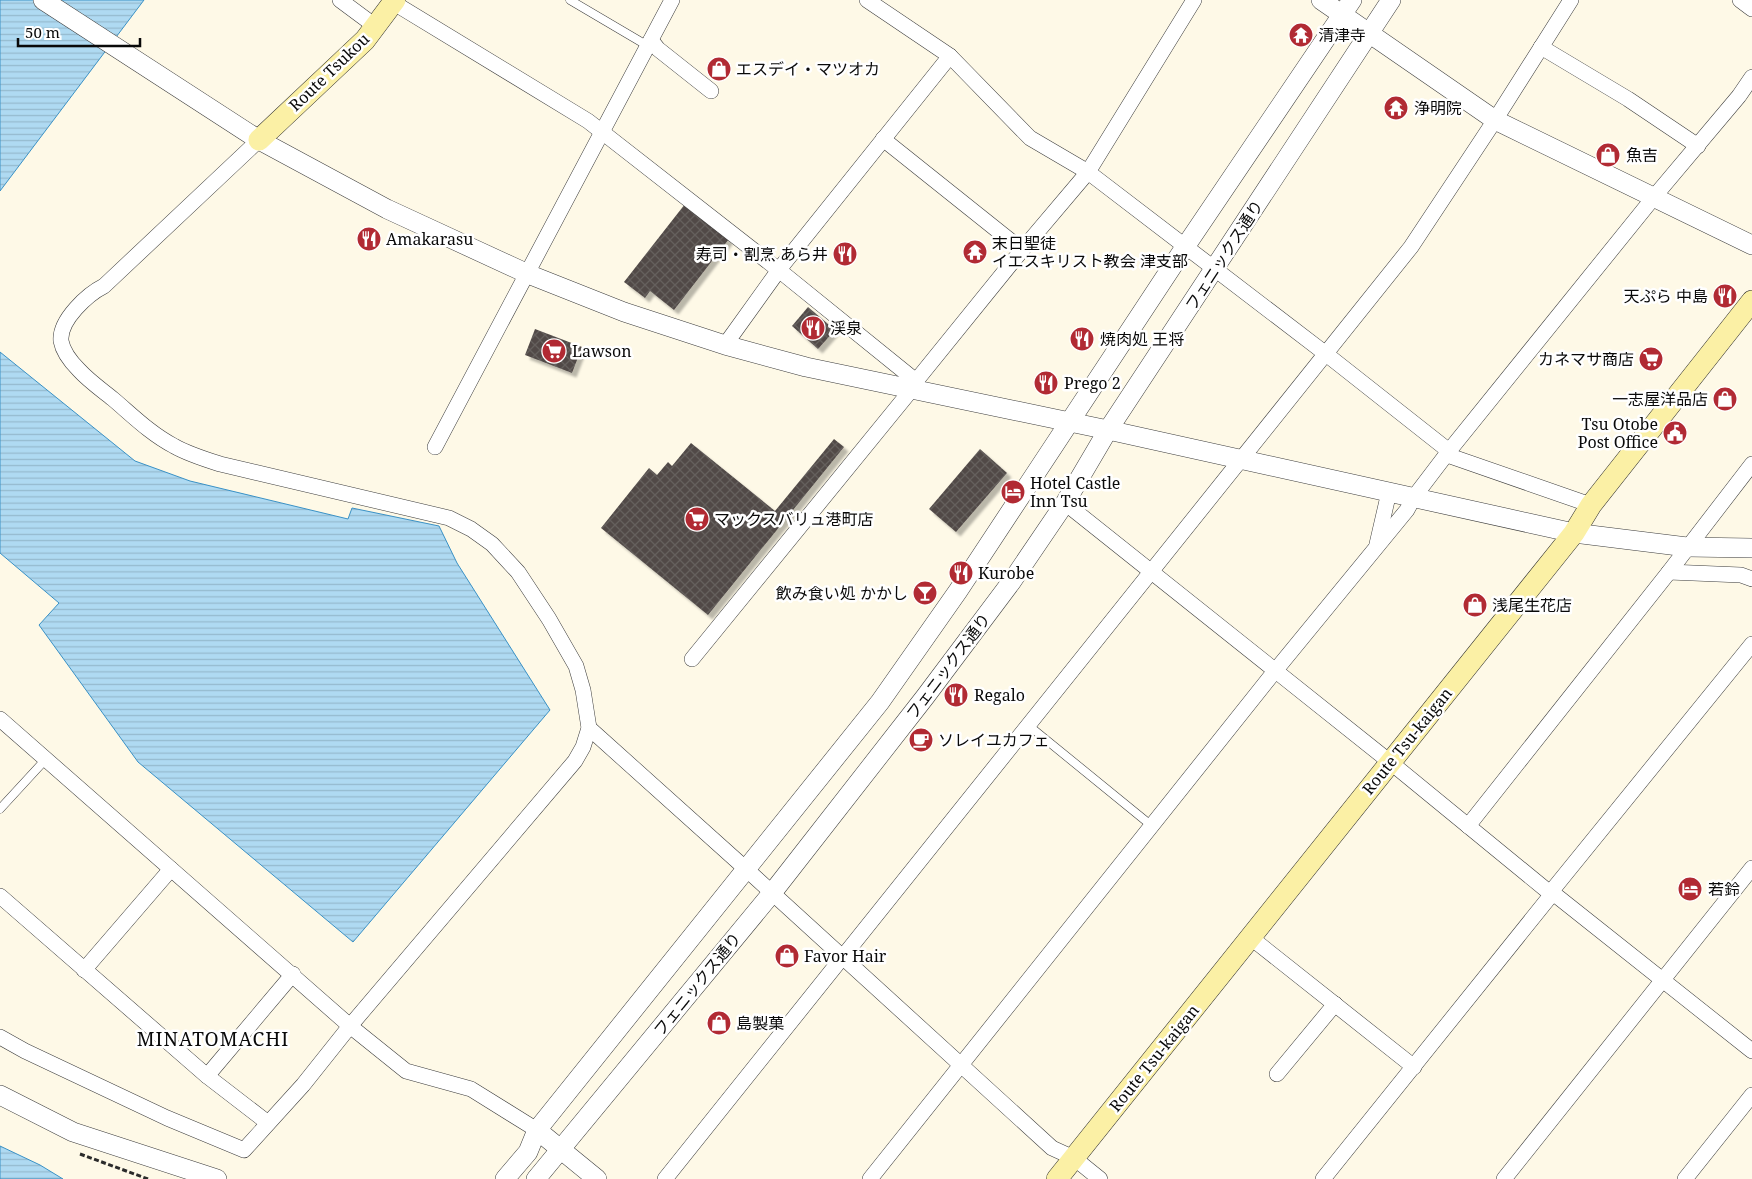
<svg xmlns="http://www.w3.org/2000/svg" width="1752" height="1179" font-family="'Noto Serif','Noto Sans JP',serif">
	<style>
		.water { fill: url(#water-rules); stroke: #3a91c5 }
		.building { fill: url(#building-cross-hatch); filter: url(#shadow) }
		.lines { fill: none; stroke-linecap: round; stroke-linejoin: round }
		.service-casing { stroke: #3c3c3c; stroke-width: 9 }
		.minor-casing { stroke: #3c3c3c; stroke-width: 16 }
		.tertiary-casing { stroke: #3c3c3c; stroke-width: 20 }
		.secondary-casing { stroke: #2b2b2b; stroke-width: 22 }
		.path { stroke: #2b2b2b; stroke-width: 3; stroke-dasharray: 5 2.5; stroke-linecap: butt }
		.service { stroke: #fff; stroke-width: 8 }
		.minor { stroke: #fff; stroke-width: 15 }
		.tertiary { stroke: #fff; stroke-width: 19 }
		.secondary { stroke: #fbf0a5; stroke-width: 21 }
		.labels { text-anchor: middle; stroke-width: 5; stroke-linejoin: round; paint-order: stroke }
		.poi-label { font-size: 16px; fill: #090909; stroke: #fff; text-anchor: start }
		.street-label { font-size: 16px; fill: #090909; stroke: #fff }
		.quarter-label { font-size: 19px; letter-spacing: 1px; fill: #090909; stroke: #fff }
	</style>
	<defs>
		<pattern id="water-rules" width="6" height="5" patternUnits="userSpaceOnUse" patternTransform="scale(1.25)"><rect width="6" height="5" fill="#afdaf2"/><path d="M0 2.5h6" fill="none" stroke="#95bace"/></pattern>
		<pattern id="building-cross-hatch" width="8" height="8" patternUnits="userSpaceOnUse" patternTransform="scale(1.25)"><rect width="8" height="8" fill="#514a47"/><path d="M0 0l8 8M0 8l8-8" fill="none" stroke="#655f5d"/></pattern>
		<filter id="shadow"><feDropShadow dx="4.5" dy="4.5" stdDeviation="1" flood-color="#0004"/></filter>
	</defs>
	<rect width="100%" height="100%" fill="#fef9e7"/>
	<g class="water">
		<polygon points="0,0 144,0 0,191"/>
		<polygon points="0,352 135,461 190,481 348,519 352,508 439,526 457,563 550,710 353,942 138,762 39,625 59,603 0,553"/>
		<polygon points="0,1146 40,1165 63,1179 0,1179"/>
	</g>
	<g class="building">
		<polygon points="685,204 729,239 674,310 650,291 645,298 624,282"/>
		<polygon points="808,307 835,330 818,349 792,326"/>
		<polygon points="535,329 582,347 572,373 525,355"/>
		<polygon points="834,439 844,447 708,615 601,528 649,468 657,475 668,462 672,466 691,443 775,511"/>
		<polygon points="980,449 1007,473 956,532 929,509"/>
	</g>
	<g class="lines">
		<defs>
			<g id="service">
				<polyline points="570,0 648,46"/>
				<polyline points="1028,725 1152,826"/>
				<polyline points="0,809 46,759"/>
			</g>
			<g id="minor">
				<polyline points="340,0 375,26"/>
				<polyline points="867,0 950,56 1030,138 1088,172 1326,354 1449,451"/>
				<polyline points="1740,0 1752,9"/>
				<polyline points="394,3 588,121 780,271 916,381"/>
				<polyline points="651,40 658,49 711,91"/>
				<polyline points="1541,47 1628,99 1698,146"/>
				<polyline points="883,139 1022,250"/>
				<polyline points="725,345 781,267 950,56"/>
				<polyline points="435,447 672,0"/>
				<polyline points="1447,455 1591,505"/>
				<polyline points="1065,503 1390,762 1550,893 1558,897 1752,1051"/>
				<polyline points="1377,544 1389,492"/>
				<polyline points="1669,572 1741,575 1752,579"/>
				<polyline points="692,659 912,389 916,381 1022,250 1088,172 1194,0"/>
				<polyline points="0,719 350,1026 406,1071 471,1089 537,1130"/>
				<polyline points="589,728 746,869 1052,1148 1074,1158 1100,1179"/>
				<polyline points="1468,826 1669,572 1752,464"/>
				<polyline points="1550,893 1752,644"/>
				<polyline points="0,896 207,1076 268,1123"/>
				<polyline points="1250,937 1414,1067"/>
				<polyline points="84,970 171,869"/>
				<path d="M0,1037L25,1051L167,1118L244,1150L303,1085L350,1026L575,761L583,747L589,728L583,690L576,666L549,619L518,572L492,544L471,529L449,518L220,464C204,459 188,454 174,446C151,434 133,416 113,399C102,390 89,381 79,370C71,362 63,352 61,341C59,320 88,294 104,286L259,140"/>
				<polyline points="1277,1074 1335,1004"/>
				<polyline points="207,1076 293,974"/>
				<polyline points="665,1179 1411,247 1495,120 1571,0"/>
				<polyline points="870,1179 1275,671 1407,510 1414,497 1449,451 1654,197 1739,96 1752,77"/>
				<polyline points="1323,1179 1552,894"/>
				<polyline points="1504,1179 1752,868"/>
				<polyline points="1685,1179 1752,1095"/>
			</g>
			<g id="tertiary">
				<polyline points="43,0 259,140 387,209 528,274 624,312 725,345 806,367 1108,430 1574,533 1687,547 1752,548"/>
				<polyline points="1321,0 1495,120 1752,245"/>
				<polyline points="0,1095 73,1132 217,1179"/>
				<polyline points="537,1130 597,1179"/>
				<polyline points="505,1179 528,1152 537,1130 880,702 958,591 1185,247 1352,0"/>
				<polyline points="536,1179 772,893 925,697 1012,581 1065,503 1108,430 1391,0"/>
			</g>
			<g id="secondary">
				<polyline points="259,140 365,40 395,0"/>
				<polyline points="1057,1179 1574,533 1591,505 1752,301"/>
			</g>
		</defs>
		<use href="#service" class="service-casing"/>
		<use href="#minor" class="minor-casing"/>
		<use href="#tertiary" class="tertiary-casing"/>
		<use href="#secondary" class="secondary-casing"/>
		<polyline class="path" points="80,1154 148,1179"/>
		<use href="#service" class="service"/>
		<use href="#minor" class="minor"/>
		<use href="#tertiary" class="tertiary"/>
		<use href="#secondary" class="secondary"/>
	</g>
	<defs>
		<symbol id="temple-disc" viewBox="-11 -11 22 22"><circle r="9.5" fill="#b12a33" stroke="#fff"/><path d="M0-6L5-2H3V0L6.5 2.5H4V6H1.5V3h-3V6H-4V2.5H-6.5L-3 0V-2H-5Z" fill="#fff"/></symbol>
		<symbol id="shop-disc" viewBox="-11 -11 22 22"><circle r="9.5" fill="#b12a33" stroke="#fff"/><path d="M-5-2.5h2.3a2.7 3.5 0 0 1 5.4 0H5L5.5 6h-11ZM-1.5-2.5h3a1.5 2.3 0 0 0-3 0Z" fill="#fff"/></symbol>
		<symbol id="restaurant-disc" viewBox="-11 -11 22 22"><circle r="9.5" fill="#b12a33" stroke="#fff"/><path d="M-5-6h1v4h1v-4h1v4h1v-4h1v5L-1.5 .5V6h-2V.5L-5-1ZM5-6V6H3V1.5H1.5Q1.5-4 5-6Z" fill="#fff"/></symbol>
		<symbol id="supermarket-disc" viewBox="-11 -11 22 22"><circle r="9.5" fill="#b12a33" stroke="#fff"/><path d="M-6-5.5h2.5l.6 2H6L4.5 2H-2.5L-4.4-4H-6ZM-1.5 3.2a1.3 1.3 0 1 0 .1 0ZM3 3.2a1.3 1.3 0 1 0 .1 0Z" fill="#fff"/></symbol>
		<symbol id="civic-disc" viewBox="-11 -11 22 22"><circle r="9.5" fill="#b12a33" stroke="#fff"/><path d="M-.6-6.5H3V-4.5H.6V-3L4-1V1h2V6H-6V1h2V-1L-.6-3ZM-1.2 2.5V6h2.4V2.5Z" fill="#fff"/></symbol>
		<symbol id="hotel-disc" viewBox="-11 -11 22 22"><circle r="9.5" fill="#b12a33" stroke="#fff"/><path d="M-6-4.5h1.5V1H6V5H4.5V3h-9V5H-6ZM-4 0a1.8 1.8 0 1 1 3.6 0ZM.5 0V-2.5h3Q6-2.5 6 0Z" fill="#fff"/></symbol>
		<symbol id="bar-disc" viewBox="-11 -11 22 22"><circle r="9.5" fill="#b12a33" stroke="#fff"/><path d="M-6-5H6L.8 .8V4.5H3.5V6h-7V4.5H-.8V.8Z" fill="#fff"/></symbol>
		<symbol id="cafe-disc" viewBox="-11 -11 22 22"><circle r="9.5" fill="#b12a33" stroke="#fff"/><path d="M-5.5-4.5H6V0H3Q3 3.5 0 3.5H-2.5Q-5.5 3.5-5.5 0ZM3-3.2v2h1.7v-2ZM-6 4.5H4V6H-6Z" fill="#fff"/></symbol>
	</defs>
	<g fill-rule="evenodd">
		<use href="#temple-disc" x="1287" y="21" width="28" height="28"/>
		<use href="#shop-disc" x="705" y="55" width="28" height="28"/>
		<use href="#temple-disc" x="1382" y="94" width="28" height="28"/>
		<use href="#shop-disc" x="1594" y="141" width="28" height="28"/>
		<use href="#restaurant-disc" x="355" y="225" width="28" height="28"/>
		<use href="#temple-disc" x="961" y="238" width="28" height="28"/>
		<use href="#restaurant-disc" x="831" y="240" width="28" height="28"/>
		<use href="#restaurant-disc" x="1711" y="282" width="28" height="28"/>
		<use href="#restaurant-disc" x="799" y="314" width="28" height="28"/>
		<use href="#restaurant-disc" x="1068" y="325" width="28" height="28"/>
		<use href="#supermarket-disc" x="540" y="337" width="28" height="28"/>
		<use href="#supermarket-disc" x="1637" y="345" width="28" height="28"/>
		<use href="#restaurant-disc" x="1032" y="369" width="28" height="28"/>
		<use href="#shop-disc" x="1711" y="385" width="28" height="28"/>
		<use href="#civic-disc" x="1661" y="419" width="28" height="28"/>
		<use href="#hotel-disc" x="999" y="478" width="28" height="28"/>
		<use href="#supermarket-disc" x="683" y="505" width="28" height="28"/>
		<use href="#restaurant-disc" x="947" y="559" width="28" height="28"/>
		<use href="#bar-disc" x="911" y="579" width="28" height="28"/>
		<use href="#shop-disc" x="1461" y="591" width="28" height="28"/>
		<use href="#restaurant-disc" x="942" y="681" width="28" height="28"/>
		<use href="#cafe-disc" x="907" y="726" width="28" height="28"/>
		<use href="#hotel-disc" x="1676" y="875" width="28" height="28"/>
		<use href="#shop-disc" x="773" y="942" width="28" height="28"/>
		<use href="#shop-disc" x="705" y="1009" width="28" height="28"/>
	</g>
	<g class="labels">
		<g class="poi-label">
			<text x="1318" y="41">清津寺</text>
			<text x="736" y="75">エスデイ・マツオカ</text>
			<text x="1414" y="114">浄明院</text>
			<text x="1626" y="161">魚吉</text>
			<text x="386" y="245">Amakarasu</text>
			<text x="992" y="249">末日聖徒<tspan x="992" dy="18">イエスキリスト教会 津支部</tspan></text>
			<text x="828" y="260" text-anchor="end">寿司・割烹 あら井</text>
			<text x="1708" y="302" text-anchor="end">天ぷら 中島</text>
			<text x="830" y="334">渓泉</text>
			<text x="1100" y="345">焼肉処 王将</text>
			<text x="572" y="357">Lawson</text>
			<text x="1634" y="365" text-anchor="end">カネマサ商店</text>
			<text x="1064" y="389">Prego 2</text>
			<text x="1708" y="405" text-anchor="end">一志屋洋品店</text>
			<text x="1658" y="430" text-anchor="end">Tsu Otobe<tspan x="1658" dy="18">Post Office</tspan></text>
			<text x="1030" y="489">Hotel Castle<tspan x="1030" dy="18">Inn Tsu</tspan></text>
			<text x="714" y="525">マックスバリュ港町店</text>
			<text x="978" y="579">Kurobe</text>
			<text x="908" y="599" text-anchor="end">飲み食い処 かかし</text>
			<text x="1492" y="611">浅尾生花店</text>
			<text x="974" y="701">Regalo</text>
			<text x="938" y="746">ソレイユカフェ</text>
			<text x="1708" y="895">若鈴</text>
			<text x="804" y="962">Favor Hair</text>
			<text x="736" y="1029">島製菓</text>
		</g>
		<g class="street-label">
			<text transform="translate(329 72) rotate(-44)" y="6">Route Tsukou</text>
			<text transform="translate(1224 255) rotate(-57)" y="6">フェニックス通り</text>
			<text transform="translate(948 666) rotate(-53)" y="6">フェニックス通り</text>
			<text transform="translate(1407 741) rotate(-51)" y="6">Route Tsu-kaigan</text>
			<text transform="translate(697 984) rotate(-51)" y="6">フェニックス通り</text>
			<text transform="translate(1154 1058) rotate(-51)" y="6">Route Tsu-kaigan</text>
		</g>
		<g class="quarter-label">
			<text x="213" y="1046">MINATOMACHI</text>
		</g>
	</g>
	<path d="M18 38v8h122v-8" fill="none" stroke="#090909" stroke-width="2.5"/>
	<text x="25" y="38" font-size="15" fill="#090909" stroke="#ffffff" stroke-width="4" paint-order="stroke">50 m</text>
</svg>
